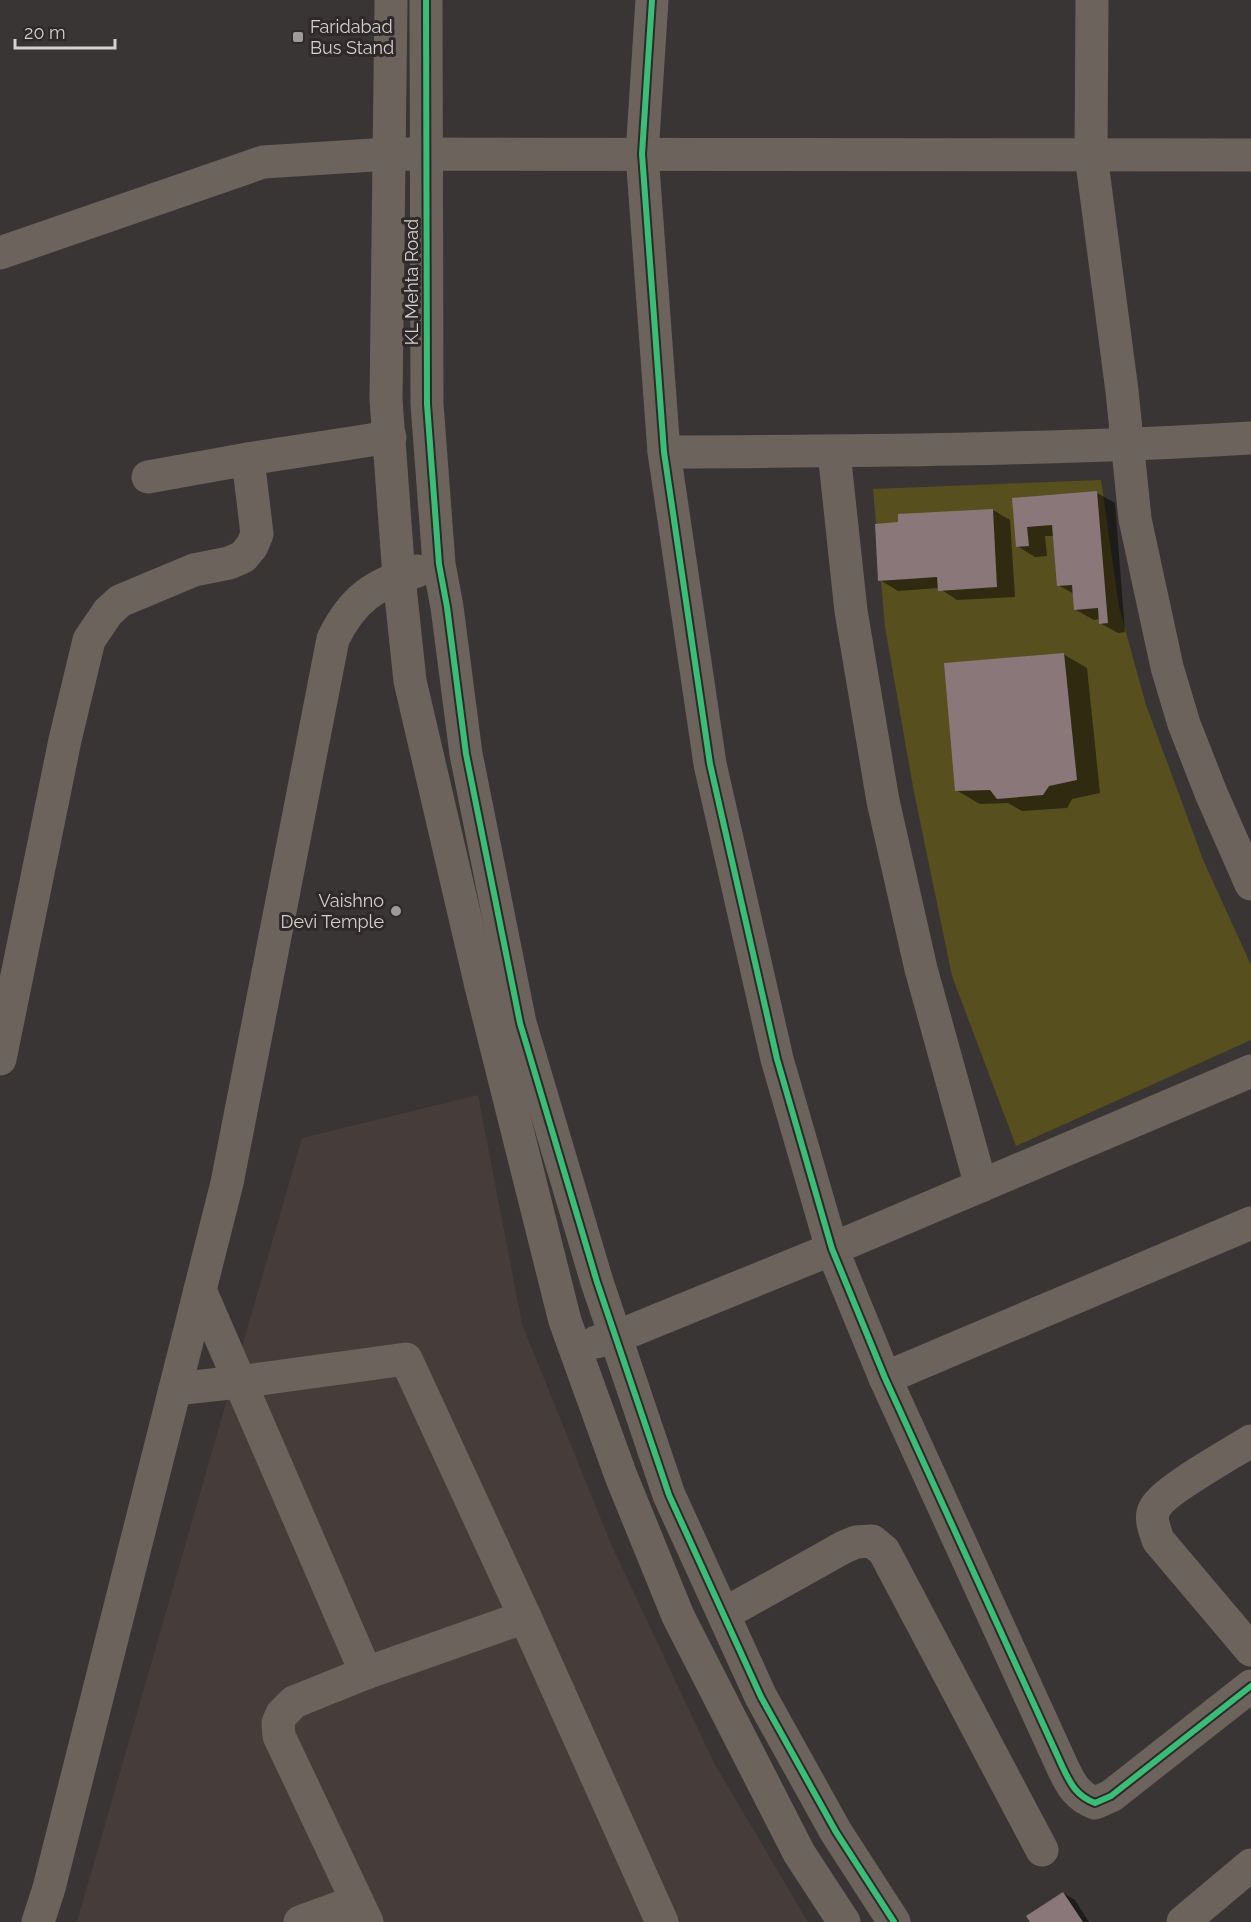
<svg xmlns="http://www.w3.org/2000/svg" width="1251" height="1922" font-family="Raleway,sans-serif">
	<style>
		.built { fill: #463c3a }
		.green { fill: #584f1e }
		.shadow { fill: #0007 }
		.building { fill: #89777a }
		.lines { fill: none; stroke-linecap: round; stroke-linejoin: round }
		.minor { stroke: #6c645c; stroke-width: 33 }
		.cycleway-casing { stroke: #2f2a29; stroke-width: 10 }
		.cycleway { stroke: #3abd76; stroke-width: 6 }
		.poi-dot { fill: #9d9a9a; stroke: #2f2a29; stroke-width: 2 }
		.labels { text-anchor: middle; stroke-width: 6; stroke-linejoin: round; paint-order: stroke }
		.poi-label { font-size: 18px; fill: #d4d1d1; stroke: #2f2a29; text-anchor: start }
		.street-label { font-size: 18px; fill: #d4d1d1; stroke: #2f2a29 }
	</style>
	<rect width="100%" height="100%" fill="#383534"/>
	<polygon class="built" points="478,1095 522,1324 611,1544 714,1763 808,1922 77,1922 302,1138"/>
	<polygon class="green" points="1101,480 1119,607 1146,705 1204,862 1251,965 1251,1040 1016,1146 952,976 913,787 885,627 873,489"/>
	<g class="shadow">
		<polygon points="1097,493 1115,503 1125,632 1118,633 1100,623 1100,619 1094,620 1076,610 1074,594 1058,585 1054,536 1045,536 1047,556 1035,557 1017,546 1014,500"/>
		<polygon points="993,510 1010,520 1015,597 957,600 939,588 898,591 880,580"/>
		<polygon points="1063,654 1087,668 1100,793 1072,799 1067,808 1022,811 1008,803 980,804 956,790"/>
		<polygon points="1063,1893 1075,1900 1089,1922 1032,1922"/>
	</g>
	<g class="building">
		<polygon points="1097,491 1108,623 1099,624 1098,608 1074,610 1072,585 1057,586 1052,525 1027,527 1029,546 1016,547 1012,498"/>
		<polygon points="993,509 997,587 938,591 937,577 878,581 875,524 898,522 898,514"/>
		<polygon points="1064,653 1077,780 1049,786 1043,795 997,799 990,790 955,791 944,663"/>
		<polygon points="1063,1892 1083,1922 1030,1922 1026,1916"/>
	</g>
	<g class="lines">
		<g class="minor">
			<polyline points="391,0 386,400 399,577 410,681 481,986 565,1321 621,1476 678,1616 799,1853 844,1922"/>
			<polyline points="426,0 427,404 439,564 447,607 466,754 520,1023 597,1282 669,1495 761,1697 836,1832 894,1922"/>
			<path d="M652,0L642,154L664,452L710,764L777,1059L832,1249L885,1378L1063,1768C1071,1785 1077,1796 1095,1803L1111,1796L1251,1686"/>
			<polyline points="1092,0 1091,155 1122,391 1135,519 1167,667 1184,724 1211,793 1251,884"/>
			<polyline points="0,253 263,162 389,154 1251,155"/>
			<path d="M664,452C860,451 1056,450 1251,438"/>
			<polyline points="834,452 851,611 883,801 921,969 981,1186"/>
			<polyline points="148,477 248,459 390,437"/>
			<polyline points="0,1059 65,740 89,640 108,612 120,601 194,570 229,563 243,557 252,546 257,534 248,459"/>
			<polyline points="200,1290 366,1673"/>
			<polyline points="596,1342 616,1337 832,1249 1251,1071"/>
			<polyline points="885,1378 1251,1223"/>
			<polyline points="175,1389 239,1382 406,1359 525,1617 662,1922"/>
			<path d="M1251,1441C1232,1453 1163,1491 1155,1508C1149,1518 1155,1530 1158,1540L1251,1650"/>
			<polyline points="724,1614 844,1547 856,1542 872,1541 884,1551 1042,1850"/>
			<path d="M38,1922L49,1888L227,1183L333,639C353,598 374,585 417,571"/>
			<polyline points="300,1922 357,1901"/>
			<polyline points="367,1922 279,1736 278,1723 282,1714 294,1702 366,1673 525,1617"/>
			<polyline points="1183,1922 1251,1865"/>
		</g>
		<defs>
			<g id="cycleway">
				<polyline points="426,0 427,404 439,564 447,607 466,754 520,1023 597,1282 669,1495 761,1697 836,1832 894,1922"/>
				<path d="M652,0L642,154L664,452L710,764L777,1059L832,1249L885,1378L1063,1768C1071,1785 1077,1796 1095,1803L1111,1796L1251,1686"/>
			</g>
		</defs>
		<use href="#cycleway" class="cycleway-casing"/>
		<use href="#cycleway" class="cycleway"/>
	</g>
	<g class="poi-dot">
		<rect x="292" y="31" width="12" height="12" rx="3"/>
		<circle cx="396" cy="911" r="6"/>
	</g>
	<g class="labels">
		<g class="poi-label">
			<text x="310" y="33">Faridabad<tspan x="310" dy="21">Bus Stand</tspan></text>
			<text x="384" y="907" text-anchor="end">Vaishno<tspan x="384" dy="21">Devi Temple</tspan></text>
		</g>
		<g class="street-label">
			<text transform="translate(412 282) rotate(-90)" y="6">KL Mehta Road</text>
		</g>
	</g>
	<path d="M15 39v9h100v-9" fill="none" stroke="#d4d1d1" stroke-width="3"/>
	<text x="24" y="39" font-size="18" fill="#d4d1d1" stroke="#2f2a29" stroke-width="4.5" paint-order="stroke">20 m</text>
</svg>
